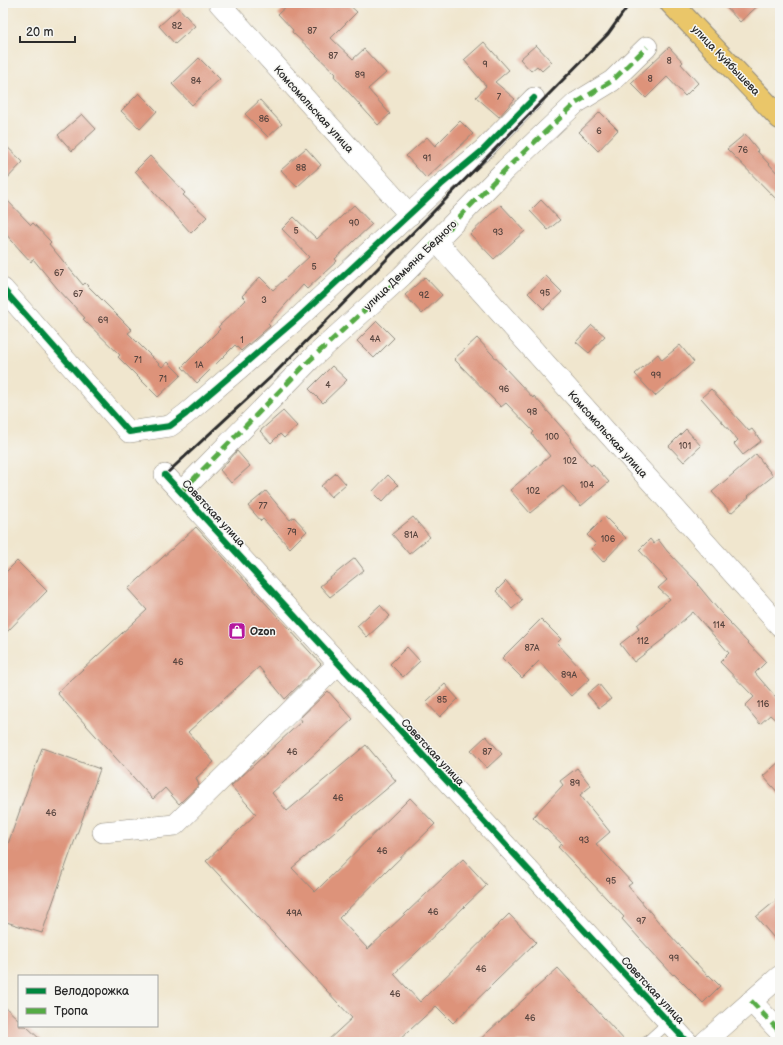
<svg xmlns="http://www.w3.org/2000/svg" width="783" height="1045" font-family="'Balsamiq Sans',sans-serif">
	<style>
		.building { fill: #dd937a }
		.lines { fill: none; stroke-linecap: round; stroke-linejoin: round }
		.lane-casing { stroke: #8e887c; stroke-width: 12 }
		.street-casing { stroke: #8e887c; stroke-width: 22 }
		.primary-casing { stroke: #8e887c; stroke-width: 24 }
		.lane { stroke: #fff; stroke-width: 11 }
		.street { stroke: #fff; stroke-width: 21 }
		.primary { stroke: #eac669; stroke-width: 22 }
		.rail { stroke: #2b2b2b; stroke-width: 3 }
		.quiet { stroke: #54ab44; stroke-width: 5; stroke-dasharray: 10 5; stroke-linecap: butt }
		.cycleway-casing { stroke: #f6f6f2; stroke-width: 8 }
		.cycleway { stroke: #00873e; stroke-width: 6 }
		.labels { text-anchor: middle; stroke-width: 3; stroke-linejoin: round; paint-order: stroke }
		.number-label { font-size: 9px; fill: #58453f }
		.street-label { font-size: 11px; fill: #2b2b2b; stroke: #f6f6f2 }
		.poi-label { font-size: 11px; font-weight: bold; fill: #2b2b2b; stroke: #f6f6f2; text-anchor: start }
	</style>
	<rect width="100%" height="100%" fill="#f6f6f2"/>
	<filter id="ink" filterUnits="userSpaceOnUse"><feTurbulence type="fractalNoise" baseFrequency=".025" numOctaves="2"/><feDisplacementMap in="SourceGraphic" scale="8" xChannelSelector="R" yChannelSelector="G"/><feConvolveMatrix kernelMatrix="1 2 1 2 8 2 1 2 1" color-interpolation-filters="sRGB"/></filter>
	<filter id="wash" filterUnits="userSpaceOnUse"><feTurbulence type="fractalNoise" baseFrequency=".012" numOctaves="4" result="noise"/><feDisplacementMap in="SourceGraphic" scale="16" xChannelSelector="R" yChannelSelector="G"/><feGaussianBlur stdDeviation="0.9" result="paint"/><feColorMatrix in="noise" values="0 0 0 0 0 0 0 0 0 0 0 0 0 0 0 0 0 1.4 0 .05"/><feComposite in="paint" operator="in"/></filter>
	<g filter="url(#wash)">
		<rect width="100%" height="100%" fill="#f0e6ce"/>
		<g id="blocks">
			<g class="building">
				<polygon points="290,3 347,3 357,12 331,38 353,59 364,49 386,73 368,89 390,114 378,125 334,76 336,74 292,32 293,30 278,14"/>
				<polygon points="722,3 761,3 740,22"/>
				<polygon points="179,8 195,26 175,44 159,26"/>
				<polygon points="484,42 509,70 495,82 515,99 499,117 476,97 486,86 464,60"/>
				<polygon points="536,45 552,62 542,71 537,66 531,71 520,59"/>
				<polygon points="669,47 683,62 681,64 698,83 685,96 667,77 646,98 631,83"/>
				<polygon points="199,58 220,79 192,105 172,84"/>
				<polygon points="139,93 157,111 140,129 121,111"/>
				<polygon points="260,100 282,124 268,137 245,114"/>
				<polygon points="600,112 618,130 598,151 579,132"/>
				<polygon points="82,114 96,129 72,151 58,135"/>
				<polygon points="460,121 473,134 426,178 406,156 427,137 435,146"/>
				<polygon points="745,134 758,150 757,151 780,176 780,203 727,149"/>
				<polygon points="3,143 23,162 3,183"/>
				<polygon points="306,148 321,165 297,187 281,170"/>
				<polygon points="150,156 185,193 183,195 207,217 191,233 135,171"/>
				<polygon points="3,196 31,225 33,223 51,242 49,244 83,285 85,283 132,330 128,333 162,367 168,362 181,375 158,397 118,357 120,355 83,319 85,318 57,288 33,259 31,262 3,231"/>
				<polygon points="541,200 560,220 548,230 530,211"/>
				<polygon points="354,205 372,224 335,259 337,261 307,289 303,285 268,324 270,326 261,334 241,351 235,345 197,383 182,367 220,329 218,327 246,300 242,296 260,277 273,290 309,257 282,229 294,217 317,239"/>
				<polygon points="501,205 525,231 494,259 470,234"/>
				<polygon points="546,276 562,292 544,309 528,293"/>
				<polygon points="425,277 442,295 422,314 405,295"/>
				<polygon points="377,321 394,338 374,358 357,341"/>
				<polygon points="592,325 605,336 589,353 576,342"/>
				<polygon points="477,338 533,398 534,396 572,439 570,441 591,466 593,464 609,482 581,506 563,486 530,513 510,490 550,456 532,434 534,432 506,403 501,407 454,359"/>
				<polygon points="680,345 694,362 655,396 635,374 658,354 662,360"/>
				<polygon points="332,366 347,380 323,403 309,389"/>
				<polygon points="711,389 749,431 752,429 761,441 743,455 734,444 738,440 701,398"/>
				<polygon points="283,411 297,426 284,438 280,434 271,443 260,431"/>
				<polygon points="686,429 701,446 684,462 669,446"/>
				<polygon points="237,451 250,466 231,483 220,470"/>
				<polygon points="756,454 773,476 748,496 749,497 731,513 712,492"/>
				<polygon points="336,473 346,484 331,497 321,486"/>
				<polygon points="388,475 398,485 382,502 372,492"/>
				<polygon points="266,491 290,520 294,517 307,531 290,548 263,519 261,521 248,506"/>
				<polygon points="413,517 430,537 409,554 392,534"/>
				<polygon points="605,517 626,538 603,562 591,549 596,544 587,535"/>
				<polygon points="196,527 321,664 285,699 259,667 188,732 214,762 196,778 199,785 179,804 165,788 153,799 57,693 147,610 128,589"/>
				<polygon points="650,539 654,544 658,539 667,551 699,584 698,585 721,613 731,623 730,624 766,662 755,673 780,702 780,724 770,715 760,724 745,706 754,697 720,662 729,653 693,612 665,636 666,637 634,662 620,644 639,629 637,625 670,599 658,588 667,580 639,550"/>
				<polygon points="355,558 364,570 330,597 320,586"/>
				<polygon points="17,561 47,591 3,636 3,575"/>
				<polygon points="506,581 522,600 512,609 496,591"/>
				<polygon points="380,605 390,616 367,637 357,626"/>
				<polygon points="541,619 561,639 557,643 590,679 571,696 539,661 522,678 502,658"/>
				<polygon points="407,647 420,661 403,677 390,664"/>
				<polygon points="445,684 458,699 440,717 426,702"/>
				<polygon points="599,684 611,699 599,708 587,694"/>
				<polygon points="328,691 353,719 272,793 287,811 366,745 396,781 292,868 315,892 410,798 435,824 339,918 368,949 463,859 487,885 394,974 420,1002 509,914 536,942 453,1023 436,1006 397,1042 326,1042 352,1018 206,861 256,814 231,786 302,721 300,718"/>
				<polygon points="486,736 502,754 487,768 471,750"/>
				<polygon points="42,748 100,769 42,933 3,921 3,858"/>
				<polygon points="780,761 780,795 763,776"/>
				<polygon points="577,768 591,786 580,795 610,832 596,844 632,883 628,886 668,933 708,976 709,975 720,986 703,1003 674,974 673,975 640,939 622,919 624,917 558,847 562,844 533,817 563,785 560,781"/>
				<polygon points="780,897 780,945 756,917"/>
				<polygon points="558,968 626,1042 477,1042"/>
				<polygon points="3,1005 19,1020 19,1026 26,1026 43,1042 3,1042"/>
			</g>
		</g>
	</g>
	<g filter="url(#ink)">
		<use href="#blocks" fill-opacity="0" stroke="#8e887c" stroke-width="1"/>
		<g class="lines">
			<defs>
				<polyline id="lane" points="647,1042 669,1022"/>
				<g id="street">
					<polyline points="219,3 410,215"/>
					<polyline points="436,241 780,626"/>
					<polyline points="3,289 129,432 170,426 186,414 298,318 441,185 483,150 534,98"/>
					<polyline points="165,475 687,1042"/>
					<polyline points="181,492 310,360 402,276 506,169 576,103 612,81 647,47"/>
					<polyline points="103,832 175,825 339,663"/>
					<polyline points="751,1001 780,1032"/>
					<polyline points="705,1042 780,976"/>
				</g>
				<polyline id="primary" points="671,3 780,118"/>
			</defs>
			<use href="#lane" class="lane-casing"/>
			<use href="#street" class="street-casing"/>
			<use href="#primary" class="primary-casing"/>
			<use href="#lane" class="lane"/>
			<use href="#street" class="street"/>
			<use href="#primary" class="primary"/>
			<polyline class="rail" points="165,475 273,375 608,34 630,3"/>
			<g class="quiet">
				<polyline points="181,492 310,360 402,276 506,169 576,103 612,81 647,47"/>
				<polyline points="751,1001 780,1032"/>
			</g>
			<defs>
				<g id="cycleway">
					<polyline points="3,289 129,432 170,426 186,414 298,318 441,185 483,150 534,98"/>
					<polyline points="165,475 687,1042"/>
				</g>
			</defs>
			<use href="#cycleway" class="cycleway-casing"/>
			<use href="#cycleway" class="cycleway"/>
		</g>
	</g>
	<defs>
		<symbol id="shop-square" viewBox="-11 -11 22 22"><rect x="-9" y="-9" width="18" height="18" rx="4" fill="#b5179e" stroke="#f6f6f2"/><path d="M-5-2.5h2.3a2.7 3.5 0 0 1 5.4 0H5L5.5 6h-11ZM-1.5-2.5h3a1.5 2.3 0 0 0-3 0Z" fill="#fff"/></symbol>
	</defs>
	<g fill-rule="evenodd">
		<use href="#shop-square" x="227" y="621" width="20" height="20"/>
	</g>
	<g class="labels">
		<g class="number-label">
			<text x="177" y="29">82</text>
			<text x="312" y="34">87</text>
			<text x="333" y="59">87</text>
			<text x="669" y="64">8</text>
			<text x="485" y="67">9</text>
			<text x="360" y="78">89</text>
			<text x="650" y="82">8</text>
			<text x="196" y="84">84</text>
			<text x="499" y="100">7</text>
			<text x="264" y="122">86</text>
			<text x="599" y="134">6</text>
			<text x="743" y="153">76</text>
			<text x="427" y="161">91</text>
			<text x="301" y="171">88</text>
			<text x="354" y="226">90</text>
			<text x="296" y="234">5</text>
			<text x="498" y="235">93</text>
			<text x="314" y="270">5</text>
			<text x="59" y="276">67</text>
			<text x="545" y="296">95</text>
			<text x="78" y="297">67</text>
			<text x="424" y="298">92</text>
			<text x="264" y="303">3</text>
			<text x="103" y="323">69</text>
			<text x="375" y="342">4А</text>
			<text x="242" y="343">1</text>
			<text x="138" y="363">71</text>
			<text x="199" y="368">1А</text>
			<text x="656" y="378">99</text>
			<text x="163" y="382">71</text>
			<text x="328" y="388">4</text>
			<text x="504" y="392">96</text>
			<text x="532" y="415">98</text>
			<text x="552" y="440">100</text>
			<text x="685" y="449">101</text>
			<text x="570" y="464">102</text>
			<text x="587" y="488">104</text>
			<text x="533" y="494">102</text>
			<text x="263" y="509">77</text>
			<text x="292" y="535">79</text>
			<text x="411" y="538">81А</text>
			<text x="608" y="542">106</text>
			<text x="719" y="628">114</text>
			<text x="643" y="644">112</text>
			<text x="532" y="651">87А</text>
			<text x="178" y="665">46</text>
			<text x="569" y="678">89А</text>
			<text x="442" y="703">85</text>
			<text x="763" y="707">116</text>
			<text x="292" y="755">46</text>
			<text x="487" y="755">87</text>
			<text x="575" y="786">89</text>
			<text x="338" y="801">46</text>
			<text x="51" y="816">46</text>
			<text x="584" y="843">93</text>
			<text x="382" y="854">46</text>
			<text x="611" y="884">95</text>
			<text x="433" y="915">46</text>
			<text x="294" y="916">49А</text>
			<text x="641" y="924">97</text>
			<text x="674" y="961">99</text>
			<text x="481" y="972">46</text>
			<text x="395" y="997">46</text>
			<text x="530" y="1021">46</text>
		</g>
		<g class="street-label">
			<text transform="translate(726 60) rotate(46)" y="4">улица Куйбышева</text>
			<text transform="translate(314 109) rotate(48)" y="4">Комсомольская улица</text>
			<text transform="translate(410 265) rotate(-44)" y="4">улица Демьяна Бедного</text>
			<text transform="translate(608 434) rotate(48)" y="4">Комсомольская улица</text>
			<text transform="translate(214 513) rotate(47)" y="4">Советская улица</text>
			<text transform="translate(433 752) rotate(47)" y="4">Советская улица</text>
			<text transform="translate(653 990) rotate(47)" y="4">Советская улица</text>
		</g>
		<g class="poi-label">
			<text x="250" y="635">Ozon</text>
		</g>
	</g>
	<rect width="783" height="1045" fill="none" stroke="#f6f6f2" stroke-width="16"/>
	<rect x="18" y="975" width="140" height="52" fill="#f6f6f2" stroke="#a5a5a2"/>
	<rect x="26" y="988" width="20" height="6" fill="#00873e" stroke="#a5a5a2"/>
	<text x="54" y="995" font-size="12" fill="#2b2b2b">Велодорожка</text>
	<rect x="26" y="1008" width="20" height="6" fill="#54ab44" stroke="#a5a5a2"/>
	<text x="54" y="1015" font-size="12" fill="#2b2b2b">Тропа</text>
	<path d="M20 36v6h55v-6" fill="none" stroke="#2b2b2b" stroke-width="2"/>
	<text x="26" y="36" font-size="12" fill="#2b2b2b" stroke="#f6f6f2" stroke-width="3" paint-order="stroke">20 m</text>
</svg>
